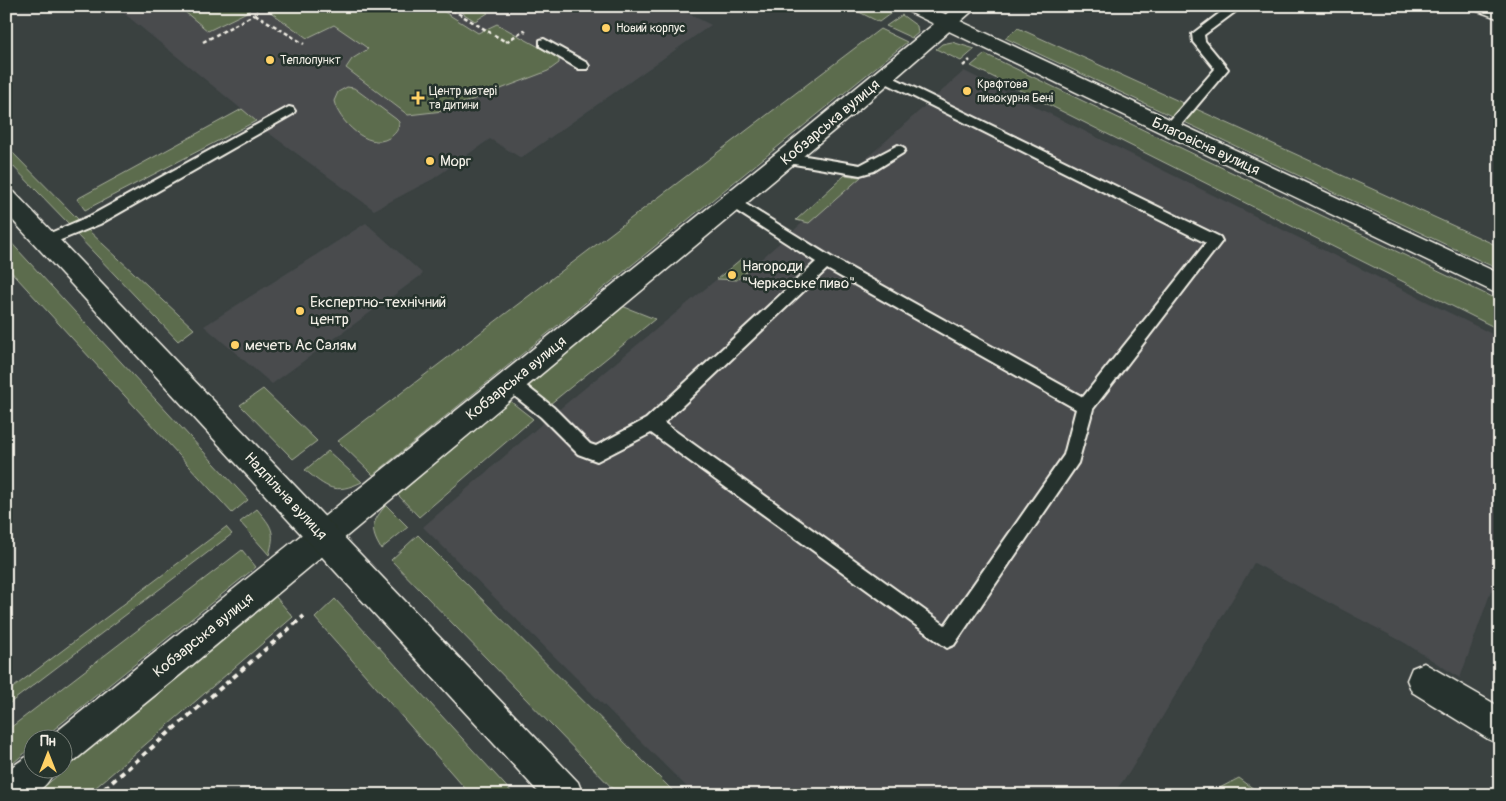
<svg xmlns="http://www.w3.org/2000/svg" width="1506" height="801" font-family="Pangolin,sans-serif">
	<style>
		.built { fill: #484b4d }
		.green { fill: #5b6c4e; stroke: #a8ae9b }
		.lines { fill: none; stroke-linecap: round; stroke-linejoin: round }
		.lane-casing { stroke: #f4f1e8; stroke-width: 4 }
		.street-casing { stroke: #f4f1e8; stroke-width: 3 }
		.secondary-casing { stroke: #f4f1e8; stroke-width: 3 }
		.path-far1 { stroke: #f4f1e8; stroke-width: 2.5; stroke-dasharray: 4 3; stroke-linecap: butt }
		.path { stroke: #f4f1e8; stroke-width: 4; stroke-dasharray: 5.5 4.5; stroke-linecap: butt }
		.lane { fill: #26332d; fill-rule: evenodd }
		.street { fill: #26332d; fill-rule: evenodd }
		.secondary { fill: #26332d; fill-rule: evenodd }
		.poi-dot { fill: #ffd166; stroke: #26332d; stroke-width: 2 }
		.labels { text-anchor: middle; stroke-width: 5; stroke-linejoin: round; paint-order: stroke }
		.far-poi-label { font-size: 12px; fill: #f4f1e8; stroke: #26332d; text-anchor: start }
		.street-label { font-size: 15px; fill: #f4f1e8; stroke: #26332d }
		.poi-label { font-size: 15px; fill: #f4f1e8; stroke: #26332d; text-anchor: start }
	</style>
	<rect width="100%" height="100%" fill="#3a4140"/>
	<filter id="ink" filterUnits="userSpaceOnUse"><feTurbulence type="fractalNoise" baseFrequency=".02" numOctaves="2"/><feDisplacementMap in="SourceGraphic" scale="10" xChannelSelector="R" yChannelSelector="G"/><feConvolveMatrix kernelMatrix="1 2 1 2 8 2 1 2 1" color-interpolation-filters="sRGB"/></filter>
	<g filter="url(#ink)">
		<g class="built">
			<polygon points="115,6 673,6 711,25 521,158 490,139 433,179 374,210 259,126 256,121"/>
			<polygon points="964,71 1500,338 1500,587 1491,591 1460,678 1405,643 1254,563 1129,773 1112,795 695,795 423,527 551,416 717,279 737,280 840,190 861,176 859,165"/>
			<polygon points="366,223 423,274 272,384 204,326"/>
		</g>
		<g class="green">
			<polygon points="181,6 250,6 249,11 208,31 179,7"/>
			<polygon points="262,6 435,6 478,33 497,24 559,58 559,63 548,71 443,111 408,115 346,68 352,59 368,49 366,47 334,25 307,38"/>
			<polygon points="478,6 488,13 475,21 453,7"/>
			<polygon points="847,6 883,6 894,11 879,22"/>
			<polygon points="902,15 917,26 918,33 912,38 886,26"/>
			<polygon points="1018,28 1500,247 1500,270 1005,38"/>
			<polygon points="880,29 907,42 373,475 338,441"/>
			<polygon points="952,42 975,49 961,61 936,49 942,44"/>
			<polygon points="985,54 1500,301 1500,330 971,66"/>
			<path d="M347,87L354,88L396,119L399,122C399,130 395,134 389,138C368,151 338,120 334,101L338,92Z"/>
			<polygon points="242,109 256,121 85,210 77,199"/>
			<polygon points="6,146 79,220 69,224 6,159"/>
			<polygon points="845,175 861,177 809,223 796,220"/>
			<polygon points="88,230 194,329 178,341 77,235"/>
			<polygon points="6,237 248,500 232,513 6,266"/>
			<polygon points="741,259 754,265 737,280 717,279"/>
			<polygon points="622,306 655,319 550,404 529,386"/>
			<polygon points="263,389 317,441 293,459 240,405"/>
			<polygon points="510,401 533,419 419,517 398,495"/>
			<path d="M328,451L362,482C334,495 327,488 305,470Z"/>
			<path d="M386,505L408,527L381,549C369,529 372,522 386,505Z"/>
			<path d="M257,509C272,527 276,531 269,555L240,522Z"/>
			<polygon points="226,527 232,534 6,706 6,693"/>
			<polygon points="418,535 677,795 619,795 391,560"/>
			<polygon points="242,550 256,567 43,738 32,738 32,747 6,769 6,731"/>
			<polygon points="275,596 293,617 87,795 34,795"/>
			<polygon points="335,599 514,795 471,795 315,618"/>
			<polygon points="1239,778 1258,792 1257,795 1206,795"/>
		</g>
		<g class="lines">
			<defs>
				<g id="lane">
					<polygon points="1229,6 1243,6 1204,35 1205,41 1228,69 1175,132 1165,132 1164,129 1165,126 1215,69 1193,42 1192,34"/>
					<polygon points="544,39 587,63 589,66 587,69 579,69 540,46 540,40"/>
					<path d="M884,73L1220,237L1222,241L1093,409L1078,463L954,645L947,648L651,433L597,461L578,454L541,417L503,387L501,382L503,377L509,375L515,377L553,407L590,444L596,446L646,419L816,262L729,206L727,202L734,197L831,257L1083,397L1206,243L880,80L878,77L880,74ZM827,269L1076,409L1064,455L945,625L664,423Z"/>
					<polygon points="289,107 293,108 295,111 293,114 100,224 46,246 41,245 39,241 41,237 90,216"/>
					<polygon points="898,145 903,147 905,150 903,153 874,171 860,175 788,163 781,158 788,153 860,165"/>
				</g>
				<g id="street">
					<polygon points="956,6 978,6 862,107 186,670 74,761 62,766 62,738 49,738 50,737 789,143"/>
					<polygon points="1472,6 1500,6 1500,19 1475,10"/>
					<polygon points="1424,663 1500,707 1500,744 1488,739 1412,692 1407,680 1412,668"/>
					<path d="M32,753V768H55C45,794 32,795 6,795V771Z"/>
				</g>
				<g id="secondary">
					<polygon points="902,6 928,6 1500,274 1500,295 905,10"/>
					<polygon points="6,190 14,192 578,782 583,795 541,795 6,213"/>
				</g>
			</defs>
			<use href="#lane" class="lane-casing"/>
			<use href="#street" class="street-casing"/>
			<use href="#secondary" class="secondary-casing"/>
			<g class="path-far1">
				<polyline points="446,6 506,42 524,30 526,32"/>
				<polyline points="255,14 304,44"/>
				<polyline points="203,42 255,14 257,6"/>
				<polyline points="963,66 970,60"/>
			</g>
			<polyline class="path" points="97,795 304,616"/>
			<use href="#lane" class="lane"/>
			<use href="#street" class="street"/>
			<use href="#secondary" class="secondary"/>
		</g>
	</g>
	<g class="poi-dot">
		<circle cx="606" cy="28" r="5"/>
		<circle cx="270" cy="60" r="5"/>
		<circle cx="967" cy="91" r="5"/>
		<path d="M415.5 90.5h5v5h5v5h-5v5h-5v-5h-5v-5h5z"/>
		<circle cx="430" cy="161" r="5"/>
		<circle cx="732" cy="275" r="5"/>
		<circle cx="300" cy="311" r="5"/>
		<circle cx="235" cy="345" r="5"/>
	</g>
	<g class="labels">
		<g class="far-poi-label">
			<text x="616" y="32">Новий корпус</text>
			<text x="280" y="64">Теплопункт</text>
			<text x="977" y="88">Крафтова<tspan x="977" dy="14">пивокурня Бені</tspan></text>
			<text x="429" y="95">Центр матері<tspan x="429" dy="14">та дитини</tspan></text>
		</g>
		<g class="street-label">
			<text transform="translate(830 122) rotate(-40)" y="5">Кобзарська вулиця</text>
			<text transform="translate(1206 146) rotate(25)" y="5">Благовісна вулиця</text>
			<text transform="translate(516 378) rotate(-39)" y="5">Кобзарська вулиця</text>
			<text transform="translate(286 496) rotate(47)" y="5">Надпільна вулиця</text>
			<text transform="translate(203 635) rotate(-39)" y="5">Кобзарська вулиця</text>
		</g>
		<g class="poi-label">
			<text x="440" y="166">Морг</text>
			<text x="742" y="271">Нагороди<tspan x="742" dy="17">"Черкаське пиво"</tspan></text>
			<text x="310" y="307">Експертно-технічний<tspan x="310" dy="17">центр</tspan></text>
			<text x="245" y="350">мечеть Ас Салям</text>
		</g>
	</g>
	<rect width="1506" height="801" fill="none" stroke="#26332d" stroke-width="25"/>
	<rect x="12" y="12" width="1481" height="776" fill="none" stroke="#f4f1e8" stroke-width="2" filter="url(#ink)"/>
	<g transform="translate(48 754)"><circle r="24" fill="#26332d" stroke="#787f78"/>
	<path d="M0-4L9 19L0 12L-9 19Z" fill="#ffd166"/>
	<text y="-8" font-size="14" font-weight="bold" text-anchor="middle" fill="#f4f1e8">Пн</text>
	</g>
</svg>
